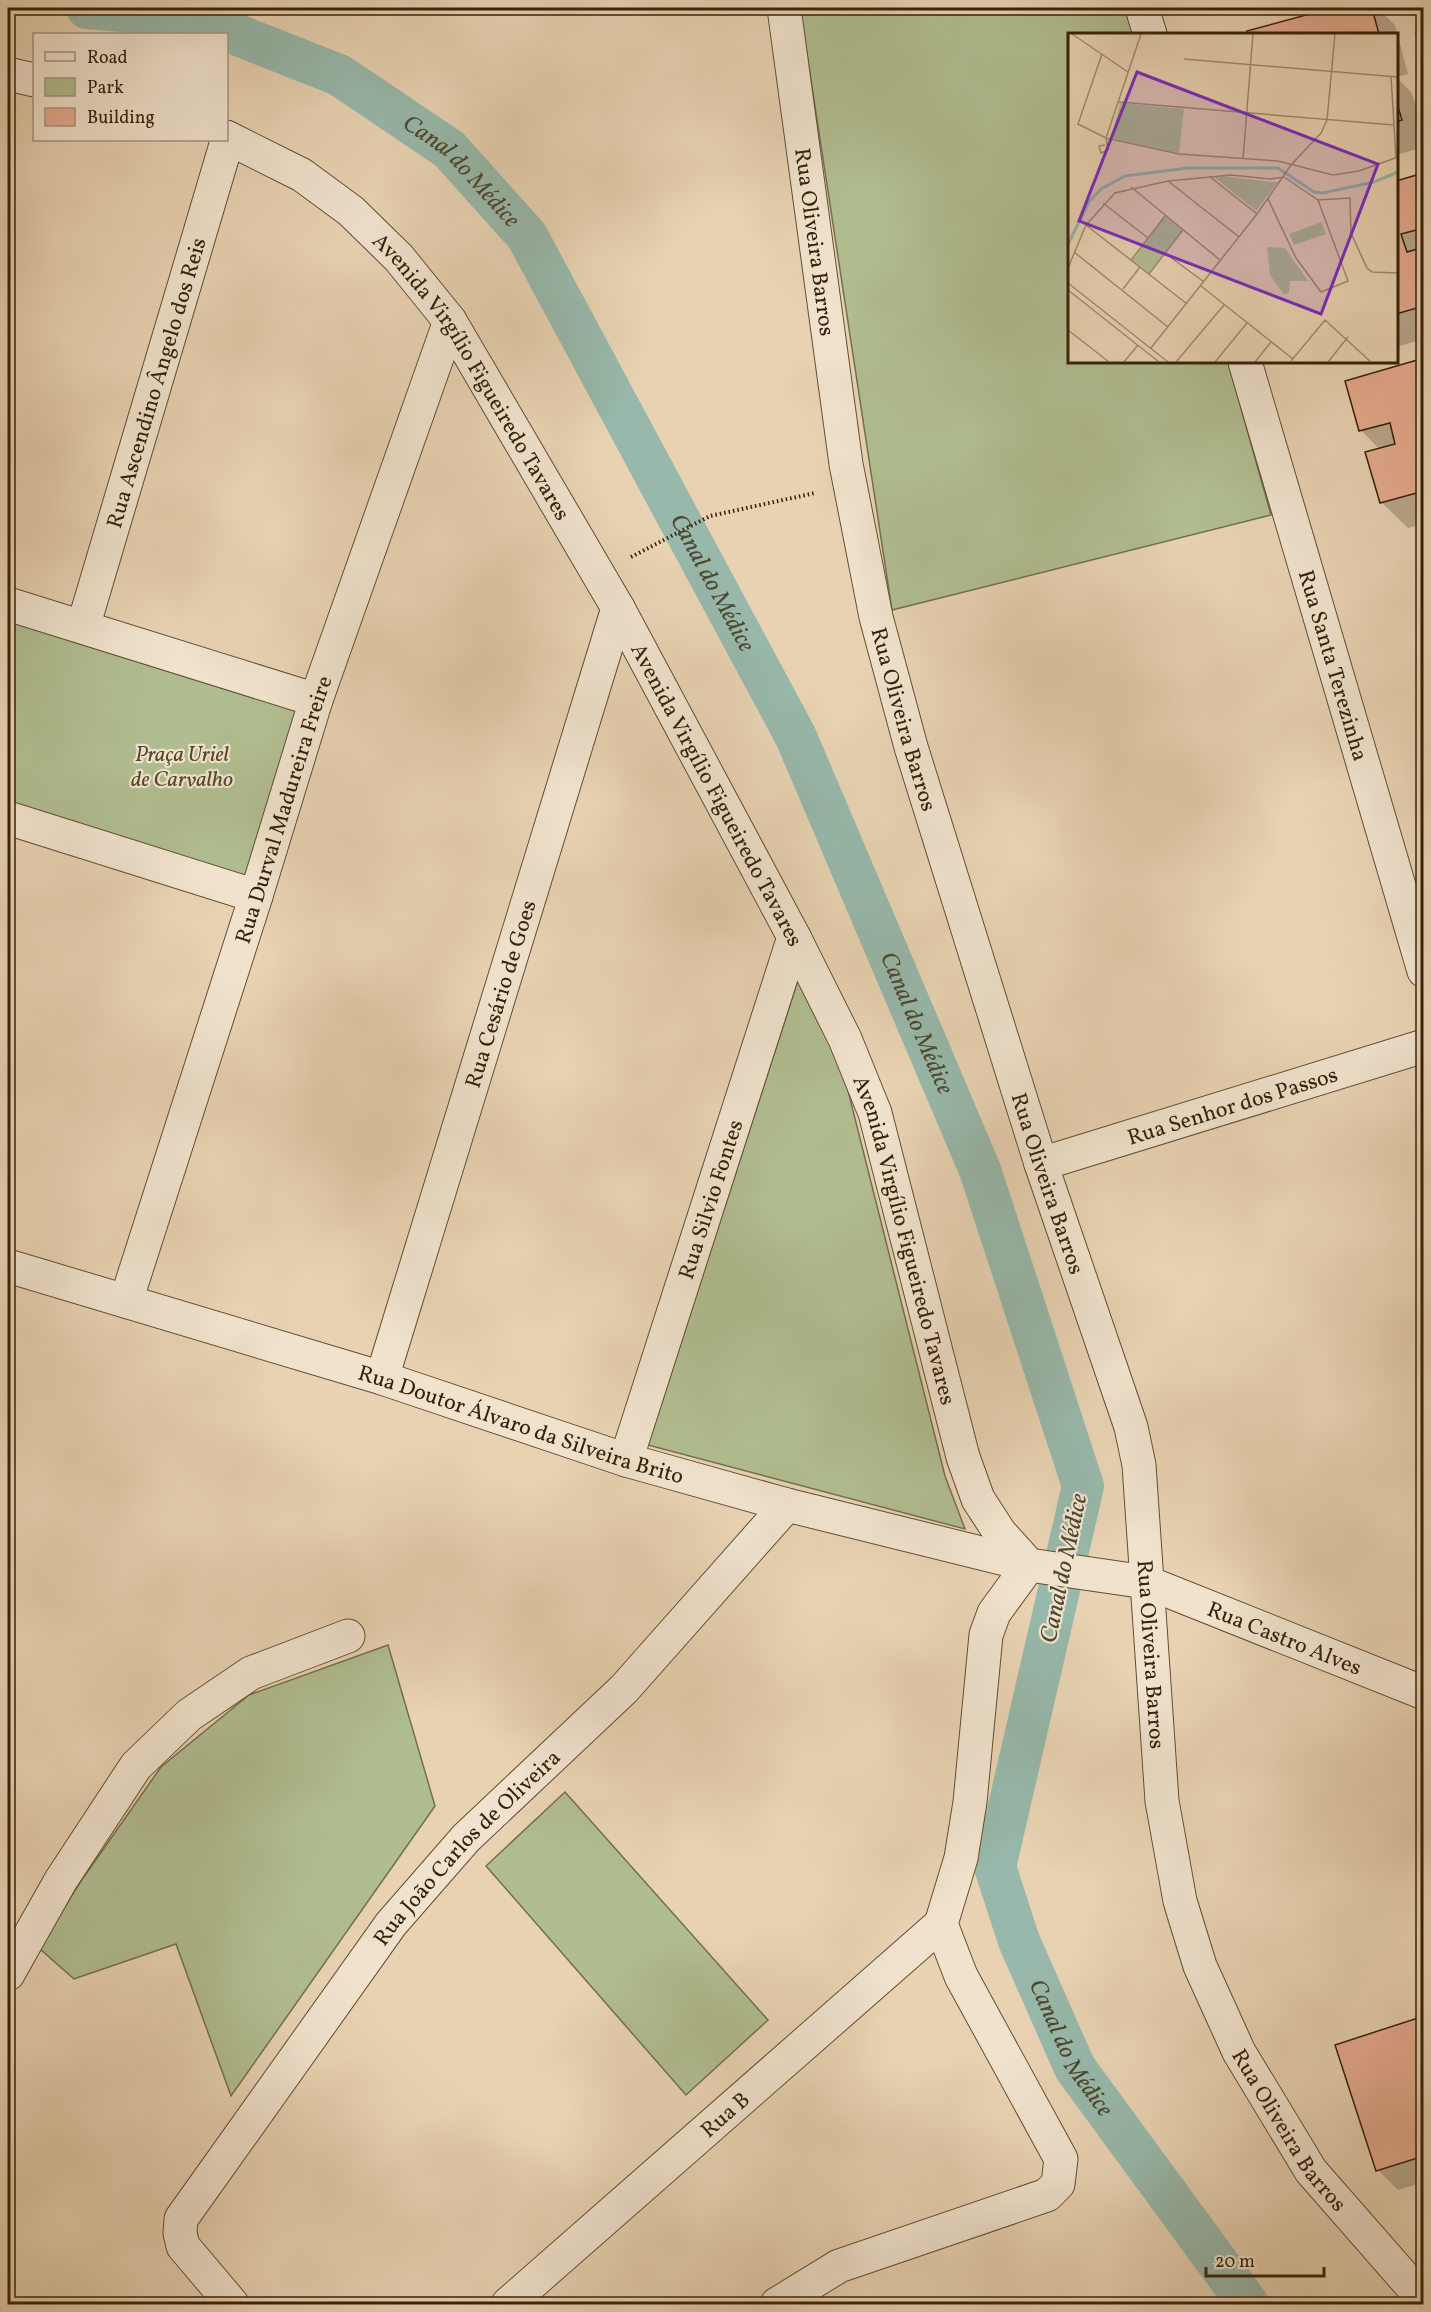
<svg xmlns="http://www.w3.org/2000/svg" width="1431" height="2312" font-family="Vollkorn,serif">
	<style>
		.green { fill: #b0bd90; stroke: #73704c; stroke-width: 1.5 }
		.shadow { fill: #0003 }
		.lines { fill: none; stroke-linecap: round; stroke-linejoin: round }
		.canal { stroke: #97b8aa; stroke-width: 42 }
		.building { fill: #e5ab90; stroke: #362208; stroke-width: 1.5 }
		.minor-casing { stroke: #624e32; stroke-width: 35 }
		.path { stroke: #362208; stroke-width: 4; stroke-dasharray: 1.5 3; stroke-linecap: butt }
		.minor { stroke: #f0e2cd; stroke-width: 33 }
		.labels { text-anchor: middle; stroke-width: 4.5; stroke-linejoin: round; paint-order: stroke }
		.street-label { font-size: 22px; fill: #362208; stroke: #f0e2cd }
		.park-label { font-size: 22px; font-style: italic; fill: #54492a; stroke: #f0e2cd }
		.water-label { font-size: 24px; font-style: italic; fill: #4e4830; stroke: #f0e2cd }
		.inset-river { fill: none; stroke: #97b8aa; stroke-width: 3 }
		.inset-road { fill: none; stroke: #a18c6e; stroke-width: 1.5 }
		.view { fill: #7b2cbf; fill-opacity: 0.15; stroke: #7b2cbf; stroke-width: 3 }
		.inset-edge { fill: none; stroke: #362208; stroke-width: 3 }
	</style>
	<rect width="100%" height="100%" fill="#e8d2b2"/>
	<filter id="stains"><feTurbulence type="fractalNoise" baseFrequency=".00333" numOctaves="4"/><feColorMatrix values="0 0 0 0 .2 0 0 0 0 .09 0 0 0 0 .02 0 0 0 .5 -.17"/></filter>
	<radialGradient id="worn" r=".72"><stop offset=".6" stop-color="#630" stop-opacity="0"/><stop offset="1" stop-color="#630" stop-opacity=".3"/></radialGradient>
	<g class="green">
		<polygon points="800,8 1127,8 1134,34 1070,34 1070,362 1228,362 1271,515 892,610"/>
		<polygon points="8,604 316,700 256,896 8,818"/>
		<polygon points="799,977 837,1047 945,1476 965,1529 648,1445"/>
		<polygon points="388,1645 435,1806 231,2096 176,1944 74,1979 39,1948 81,1881 161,1767 249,1695"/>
		<polygon points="565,1792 768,2020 686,2095 486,1866"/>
	</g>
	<g class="shadow">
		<polygon points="1338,8 1377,8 1395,25 1408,74 1396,77 1396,34 1250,34 1249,32"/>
		<polygon points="1396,77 1412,93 1424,132 1424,147 1396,155"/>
		<polygon points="1419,176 1424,181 1424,339 1396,347 1396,183"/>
		<polygon points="1424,360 1424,524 1408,528 1381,502 1380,450 1361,430"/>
		<polygon points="1424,2018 1424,2182 1398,2190 1378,2170"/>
	</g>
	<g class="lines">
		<path class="canal" id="s1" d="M87,8L192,17L339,75L449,149L527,236L796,737L980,1170L1083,1486L995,1867L1019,1941L1075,2068L1248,2304"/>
	</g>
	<g class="building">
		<polygon points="1332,8 1372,8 1379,34 1248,34 1247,31"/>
		<polygon points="1424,32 1424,60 1416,34"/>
		<polygon points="1396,100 1402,120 1396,122"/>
		<polygon points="1420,174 1424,189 1424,228 1401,234 1407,252 1424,247 1424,306 1396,314 1396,181"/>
		<polygon points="1424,358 1424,491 1380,503 1365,452 1395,444 1390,423 1359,431 1345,381"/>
		<polygon points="1424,2016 1424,2156 1376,2171 1335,2045"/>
	</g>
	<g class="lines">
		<defs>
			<g id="minor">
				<path id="s2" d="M784,8L846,464L876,617L911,747L1041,1164L1131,1427L1139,1465L1162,1801L1180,1901L1200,1966L1239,2052L1311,2171L1424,2300"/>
				<polyline points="1142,8 1150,34"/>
				<polyline points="8,74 34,80"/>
				<path id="s3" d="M226,137L302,175L351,211L399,258L450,321L618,608L794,937L845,1039L875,1113L963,1457L978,1499L1000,1533L1029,1565L994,1613L986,1635L970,1802L961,1858L941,1924L961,1976L1061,2159L1058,2184L1047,2195L839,2266L777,2304"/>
				<path id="s4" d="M1245,362L1424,971"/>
				<polyline points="8,604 316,700"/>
				<path id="s5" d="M83,627L228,138"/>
				<polyline points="8,818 256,896"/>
				<path id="s6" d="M1041,1164L1424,1046"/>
				<path id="s7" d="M8,1266L382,1378L626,1460L787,1505L1029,1565L1146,1582L1424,1693"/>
				<path id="s8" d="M126,1301L256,896L316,700L450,321"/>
				<path id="s9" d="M382,1378L618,608"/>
				<path id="s10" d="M626,1460L794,937"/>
				<polyline points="8,1974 61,1880 136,1766 189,1715 251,1673 348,1636"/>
				<path id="s11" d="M232,2304L183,2246L180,2233L181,2219L391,1924L466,1838L624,1689L787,1505"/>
				<path id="s12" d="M508,2304L941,1924"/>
			</g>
		</defs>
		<use href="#minor" class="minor-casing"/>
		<polyline class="path" points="631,557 710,516 815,493"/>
		<use href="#minor" class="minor"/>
	</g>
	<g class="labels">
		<g class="street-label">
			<text dy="8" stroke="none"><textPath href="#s2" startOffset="236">Rua Oliveira Barros</textPath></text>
			<text dy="8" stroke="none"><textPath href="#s3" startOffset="352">Avenida Virgílio Figueiredo Tavares</textPath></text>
			<text dy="8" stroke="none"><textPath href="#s5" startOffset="255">Rua Ascendino Ângelo dos Reis</textPath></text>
			<text dy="8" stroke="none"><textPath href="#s4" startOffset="316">Rua Santa Terezinha</textPath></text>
			<text dy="8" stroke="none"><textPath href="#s2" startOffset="722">Rua Oliveira Barros</textPath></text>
			<text dy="8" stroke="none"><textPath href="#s3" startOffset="838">Avenida Virgílio Figueiredo Tavares</textPath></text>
			<text dy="8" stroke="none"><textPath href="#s8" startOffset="516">Rua Durval Madureira Freire</textPath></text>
			<text dy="8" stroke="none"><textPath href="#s9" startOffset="402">Rua Cesário de Goes</textPath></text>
			<text dy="8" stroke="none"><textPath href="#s6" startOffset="200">Rua Senhor dos Passos</textPath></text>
			<text dy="8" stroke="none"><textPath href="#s2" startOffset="1208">Rua Oliveira Barros</textPath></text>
			<text dy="8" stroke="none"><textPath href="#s10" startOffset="274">Rua Silvio Fontes</textPath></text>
			<text dy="8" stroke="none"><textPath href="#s3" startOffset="1324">Avenida Virgílio Figueiredo Tavares</textPath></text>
			<text dy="8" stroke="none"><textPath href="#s7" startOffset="537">Rua Doutor Álvaro da Silveira Brito</textPath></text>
			<text dy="8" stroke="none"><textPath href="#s7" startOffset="1332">Rua Castro Alves</textPath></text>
			<text dy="8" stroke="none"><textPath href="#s2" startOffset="1694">Rua Oliveira Barros</textPath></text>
			<text dy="8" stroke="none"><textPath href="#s11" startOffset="573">Rua João Carlos de Oliveira</textPath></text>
			<text dy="8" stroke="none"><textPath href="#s12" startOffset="288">Rua B</textPath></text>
			<text dy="8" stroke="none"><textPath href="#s2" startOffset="2198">Rua Oliveira Barros</textPath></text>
		</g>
		<g class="park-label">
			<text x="182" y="761">Praça Uriel<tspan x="182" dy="25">de Carvalho</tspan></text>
		</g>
		<g class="water-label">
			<text dy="8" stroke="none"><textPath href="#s1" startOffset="420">Canal do Médice</textPath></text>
			<text dy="8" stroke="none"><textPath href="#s1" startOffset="906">Canal do Médice</textPath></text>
			<text dy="8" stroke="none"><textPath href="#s1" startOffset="1392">Canal do Médice</textPath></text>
			<text transform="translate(1063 1568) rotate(-78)" y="8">Canal do Médice</text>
			<text dy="8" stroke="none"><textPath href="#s1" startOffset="2472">Canal do Médice</textPath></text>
		</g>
	</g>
	<g transform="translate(1068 33)">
		<rect width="330" height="330" fill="#e8d2b2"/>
		<path d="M52,70L116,76L111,120L43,105ZM154,143L203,149H210L188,178L146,144ZM97,183L115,197L81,241L63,227ZM253,189L258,201L226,212L221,201ZM199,214L217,215L240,248H222L221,260L216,262L202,242Z" fill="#b0bd90"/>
		<path class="inset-river" d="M0,211L21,169L33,156L57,143L120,135H210L246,159L255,160L306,149L330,139"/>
		<path class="inset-road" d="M4,1L60,39M34,21L10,91L38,105L111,121L210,128L265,142L291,138L330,124M116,26L330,44M323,43L328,125M51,69L326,92M37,112L31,113L33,120L40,117L38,105L73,1M175,126L185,1M141,143L189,181M100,148L171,204M63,154L152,227M200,166L228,225L253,259L280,248L250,167M35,170L80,205M18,192L119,271M6,219L100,294M97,220L136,249M63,227L97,183M0,235L18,192L47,160L100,148L163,142L202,146L216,144L250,167L282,165L283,200L299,235L304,239L330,240M81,241L115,197M0,250L100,329M133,253L225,326M55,256L72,234M0,257L91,329M0,297L41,329M83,315L189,181L223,132L253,100L259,87L267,1M223,328L257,287L303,329M56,329L70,312M108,329L156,272M147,329L179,290M187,329L203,309M260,329L280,304"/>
		<path class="view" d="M69,39L310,131L253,281L11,188Z"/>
		<rect width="330" height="330" class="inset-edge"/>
	</g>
	<rect width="1431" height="2312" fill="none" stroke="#e8d2b2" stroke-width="30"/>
	<rect x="9" y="9" width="1413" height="2294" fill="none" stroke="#362208" stroke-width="3"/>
	<rect x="15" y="15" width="1401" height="2282" fill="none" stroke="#362208" stroke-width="1.5"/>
	<rect x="33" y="33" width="195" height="108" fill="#f0e2cd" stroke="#a6957e" stroke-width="1.5"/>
	<rect x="45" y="52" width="30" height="9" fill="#f0e2cd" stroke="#a6957e" stroke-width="1.5"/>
	<text x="87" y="63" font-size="18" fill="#362208">Road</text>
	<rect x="45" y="78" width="30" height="18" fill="#b0bd90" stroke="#a6957e" stroke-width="1.5"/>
	<text x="87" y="93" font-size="18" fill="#362208">Park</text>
	<rect x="45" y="108" width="30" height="18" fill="#e5ab90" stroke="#a6957e" stroke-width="1.5"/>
	<text x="87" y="123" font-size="18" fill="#362208">Building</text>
	<path d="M1206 2267v9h118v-9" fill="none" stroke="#362208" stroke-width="3"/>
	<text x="1215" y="2267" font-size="18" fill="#362208" stroke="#f0e2cd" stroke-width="4.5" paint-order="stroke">20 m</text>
	<rect width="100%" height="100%" filter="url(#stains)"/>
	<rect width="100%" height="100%" fill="url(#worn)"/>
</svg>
